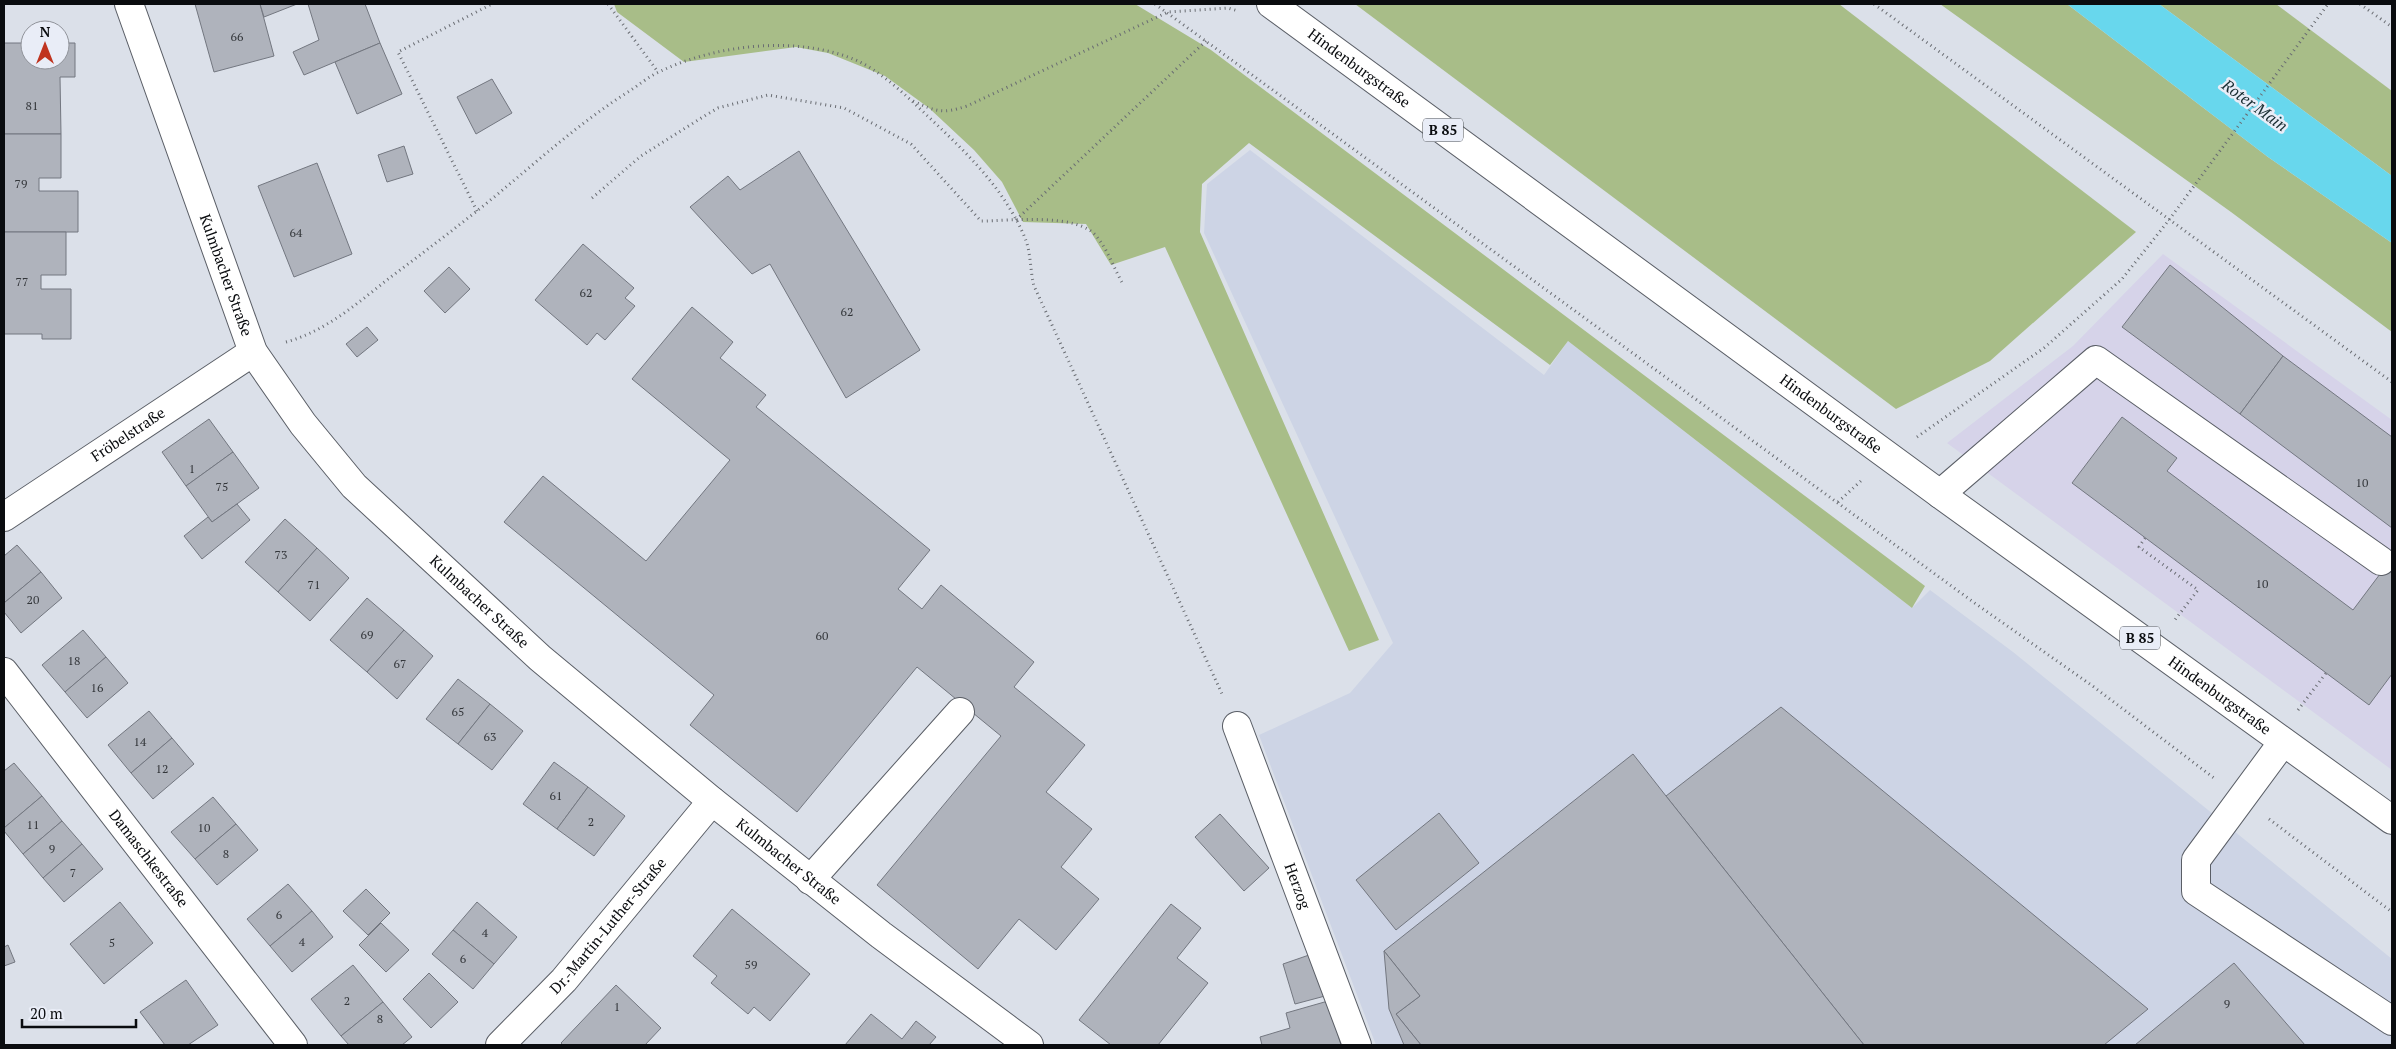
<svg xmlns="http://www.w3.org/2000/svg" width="2396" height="1049" font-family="'PT Serif',serif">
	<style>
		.commercial { fill: #d6d3e9 }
		.built { fill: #cdd4e5 }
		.green { fill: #a8bd88 }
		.water { fill: #68d7ed }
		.building { fill: #afb3bc; stroke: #737780 }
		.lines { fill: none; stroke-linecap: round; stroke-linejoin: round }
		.minor-casing { stroke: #5a5e66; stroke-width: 30 }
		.major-casing { stroke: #5a5e66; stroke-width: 30 }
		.path { stroke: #696c72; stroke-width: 3; stroke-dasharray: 1 4; stroke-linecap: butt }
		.minor { stroke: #fff; stroke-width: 28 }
		.major { stroke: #fff; stroke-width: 28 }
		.labels { text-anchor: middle; stroke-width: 5; stroke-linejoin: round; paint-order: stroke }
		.number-label { font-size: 12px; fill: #33363a }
		.shield { fill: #e9edf7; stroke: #4d5055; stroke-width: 1 }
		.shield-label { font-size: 14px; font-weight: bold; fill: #0a0c0f }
		.street-label { font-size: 15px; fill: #0a0c0f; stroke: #e9edf7 }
		.water-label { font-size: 16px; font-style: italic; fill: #192d32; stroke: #e9edf7 }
	</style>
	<rect width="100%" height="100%" fill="#dbe0e9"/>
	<polygon class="commercial" points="2163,254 2392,420 2392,770 1947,443 2073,346"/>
	<polygon class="built" points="1250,150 1544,375 1568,341 1912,608 1930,590 2013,652 2392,959 2392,1045 1376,1045 1259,735 1350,693 1393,643 1204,233 1207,184"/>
	<g class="green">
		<polygon points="614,4 1135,4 1211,50 1925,586 1912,608 1568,341 1550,365 1249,143 1202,184 1200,232 1379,640 1349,651 1165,247 1111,265 1086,224 1023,222 1002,182 974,150 929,108 885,76 828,53 796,47 684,62 617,12"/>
		<polygon points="1355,4 1839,4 2136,232 1990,361 1896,409"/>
		<polygon points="1940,4 2067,4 2268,157 2392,243 2392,332 2231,212"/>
		<polygon points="2159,4 2276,4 2392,91 2392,176"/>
	</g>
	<polygon class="water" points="2067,4 2159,4 2392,176 2392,243 2268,157"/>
	<g class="building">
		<polygon points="195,4 260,4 274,56 214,72"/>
		<polygon points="260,4 297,4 264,17"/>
		<polygon points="308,4 365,4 380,43 304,75 293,52 319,40"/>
		<polygon points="4,43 30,43 30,60 60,60 60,43 75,43 75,77 60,77 61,134 4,134"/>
		<polygon points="380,43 402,94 357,114 335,62"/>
		<polygon points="492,79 512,113 476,134 457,97"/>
		<polygon points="4,134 61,134 61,178 39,178 39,191 78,191 78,232 4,232"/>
		<polygon points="404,146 413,174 387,182 378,155"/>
		<polygon points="799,151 920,350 846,398 770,264 752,274 690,207 728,176 740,190"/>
		<polygon points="317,163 352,254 294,277 258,186"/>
		<polygon points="4,232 66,232 66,275 41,275 41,289 71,289 71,339 42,339 42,334 4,334"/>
		<polygon points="583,244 634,288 625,298 635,306 605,340 597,333 587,345 535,300"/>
		<polygon points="2170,265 2283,356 2240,414 2122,327"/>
		<polygon points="449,267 470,289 445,313 424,291"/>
		<polygon points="692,307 733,342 720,358 766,395 756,407 930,550 898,589 922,609 941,585 1034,662 1014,687 1085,745 1046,792 1092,829 1061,867 1099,899 1056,950 1019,919 978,969 877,885 1001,736 917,667 797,812 690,725 714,695 504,522 543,476 646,561 730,460 632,379"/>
		<polygon points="367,327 378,340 357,357 346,344"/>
		<polygon points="2283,356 2392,437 2392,528 2240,414"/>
		<polygon points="2122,417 2177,458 2167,471 2353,610 2392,558 2392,674 2369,705 2072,483"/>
		<polygon points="209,419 233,452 186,486 162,452"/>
		<polygon points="233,452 259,488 212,522 186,486"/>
		<polygon points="237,504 250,520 202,559 184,536 208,517 212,522"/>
		<polygon points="285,519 317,548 278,592 245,562"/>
		<polygon points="17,545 41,572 4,603 4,556"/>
		<polygon points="317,548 349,578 310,621 278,592"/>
		<polygon points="41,572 62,598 21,633 4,612 4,603"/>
		<polygon points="367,598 404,630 367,672 330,640"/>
		<polygon points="83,630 106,657 65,692 42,665"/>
		<polygon points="404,630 433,656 397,699 367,672"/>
		<polygon points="106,657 128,683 87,718 65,692"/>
		<polygon points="458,679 490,704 458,744 426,719"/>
		<polygon points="490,704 523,731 492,770 458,744"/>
		<polygon points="1781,707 2148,1009 2104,1045 1864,1045 1666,796"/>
		<polygon points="149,711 172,738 131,773 108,745"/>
		<polygon points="172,738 194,764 153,799 131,773"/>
		<polygon points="1633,754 1666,796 1864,1045 1421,1045 1396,1014 1420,996 1384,951"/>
		<polygon points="554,762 588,787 557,829 523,804"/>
		<polygon points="14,763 42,796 4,828 4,771"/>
		<polygon points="588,787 625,816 594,856 557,829"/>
		<polygon points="42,796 62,821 23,854 4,831 4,828"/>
		<polygon points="213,797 236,824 195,859 171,832"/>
		<polygon points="1439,813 1479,863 1396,930 1356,880"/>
		<polygon points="1220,814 1269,868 1244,891 1195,837"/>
		<polygon points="62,821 82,844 43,878 23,854"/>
		<polygon points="236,824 258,850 217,885 195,859"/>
		<polygon points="82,844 103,869 64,902 43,878"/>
		<polygon points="288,884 312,911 270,946 247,919"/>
		<polygon points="366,889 390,913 368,935 343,911"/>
		<polygon points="120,902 153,943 104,984 70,944"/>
		<polygon points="477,902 517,937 494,964 453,930"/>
		<polygon points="1171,904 1201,928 1177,958 1208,983 1158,1045 1111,1045 1079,1020"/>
		<polygon points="732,909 810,974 770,1021 754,1007 748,1014 711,983 717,976 693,956"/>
		<polygon points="312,911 333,937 292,972 270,946"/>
		<polygon points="381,923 409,950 386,972 359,945"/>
		<polygon points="453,930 494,964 473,989 432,954"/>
		<polygon points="8,945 15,962 4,966 4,947"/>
		<polygon points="1384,951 1420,996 1396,1014 1421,1045 1404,1045 1389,1009"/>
		<polygon points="1312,954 1325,996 1295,1004 1283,964"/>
		<polygon points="2234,963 2305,1045 2135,1045"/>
		<polygon points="353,965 383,1002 341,1036 311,999"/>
		<polygon points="429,973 458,1002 431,1028 403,999"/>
		<polygon points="186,980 218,1025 188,1045 165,1045 140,1012"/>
		<polygon points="616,985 661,1028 645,1045 563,1045 561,1043"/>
		<polygon points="1328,1001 1341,1045 1262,1045 1260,1037 1290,1028 1286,1013"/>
		<polygon points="383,1002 412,1037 402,1045 349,1045 341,1036"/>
		<polygon points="871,1014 902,1039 916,1021 936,1037 929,1045 845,1045"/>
	</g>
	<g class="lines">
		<defs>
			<g id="minor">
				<path id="s1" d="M129,4L253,352L303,424L354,486L540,658L712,801L881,935L1029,1045"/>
				<polyline points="1940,494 2096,360 2381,561"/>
				<path id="s2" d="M4,517L253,352"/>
				<path id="s3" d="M4,672L293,1045"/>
				<path id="s4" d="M1237,726L1357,1045"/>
				<polyline points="2283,742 2196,860 2196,891 2392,1021"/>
				<polyline points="810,880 960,712"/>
				<path id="s5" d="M500,1045L564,980L712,801"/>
			</g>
			<g id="major">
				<path id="s6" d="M1271,4L1940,494L2392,820"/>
			</g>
		</defs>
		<use href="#minor" class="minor-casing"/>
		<use href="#major" class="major-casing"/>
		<g class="path">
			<polyline points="608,4 658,72"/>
			<polyline points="1155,4 1976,604 2094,687 2214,778"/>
			<polyline points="1874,4 2392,382"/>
			<polyline points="2360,4 2392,27"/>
			<path d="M913,101C937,112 942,114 967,106L1168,12L1228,8L1238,11"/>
			<path d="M592,198L641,156L706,115L718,108L768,95L844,108L911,144L981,221C1010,221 1078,212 1097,237C1108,250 1114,269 1123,284"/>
			<polyline points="477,211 398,52 492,4"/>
			<polyline points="1016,220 1207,40"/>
			<path d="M286,342C327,331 360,301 392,276C428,249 464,222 499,193C541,158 582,121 628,92C639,85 649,76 661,71C718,44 799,35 858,61C879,71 899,89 916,105C958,145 1002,183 1025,238C1031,252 1030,271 1034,286L1223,696"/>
			<polyline points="1917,437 2044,348 2122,279 2169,220 2328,4"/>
			<polyline points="1838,502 1863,479"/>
			<polyline points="2145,538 2139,547 2198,590 2174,621"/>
			<polyline points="2298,710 2326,673"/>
			<polyline points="2269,819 2392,912"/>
		</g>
		<use href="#minor" class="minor"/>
		<use href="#major" class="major"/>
	</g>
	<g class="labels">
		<g class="number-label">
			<text x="237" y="41">66</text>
			<text x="32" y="110">81</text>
			<text x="21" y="188">79</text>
			<text x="296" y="237">64</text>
			<text x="22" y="286">77</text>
			<text x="586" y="297">62</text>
			<text x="847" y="316">62</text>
			<text x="192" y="473">1</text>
			<text x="2362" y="487">10</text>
			<text x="222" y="491">75</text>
			<text x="281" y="559">73</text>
			<text x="2262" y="588">10</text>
			<text x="314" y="589">71</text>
			<text x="33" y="604">20</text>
			<text x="367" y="639">69</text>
			<text x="822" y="640">60</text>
			<text x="74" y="665">18</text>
			<text x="400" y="668">67</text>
			<text x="97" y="692">16</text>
			<text x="458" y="716">65</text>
			<text x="490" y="741">63</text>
			<text x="140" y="746">14</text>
			<text x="162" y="773">12</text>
			<text x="556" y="800">61</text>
			<text x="591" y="826">2</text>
			<text x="33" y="829">11</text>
			<text x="204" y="832">10</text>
			<text x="52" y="853">9</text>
			<text x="226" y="858">8</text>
			<text x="73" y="877">7</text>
			<text x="279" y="919">6</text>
			<text x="485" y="937">4</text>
			<text x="302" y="946">4</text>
			<text x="112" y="947">5</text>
			<text x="463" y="963">6</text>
			<text x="751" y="969">59</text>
			<text x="347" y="1005">2</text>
			<text x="2227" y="1008">9</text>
			<text x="617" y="1011">1</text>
			<text x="380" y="1023">8</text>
		</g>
		<g class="shield">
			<rect x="1423" y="118.5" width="40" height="23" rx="4"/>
			<rect x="2120" y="626.5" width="40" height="23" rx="4"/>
		</g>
		<g class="shield-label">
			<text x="1443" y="135">B 85</text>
			<text x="2140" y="643">B 85</text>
		</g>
		<g class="street-label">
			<text dy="5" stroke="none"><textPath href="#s6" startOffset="109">Hindenburgstraße</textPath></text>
			<text dy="5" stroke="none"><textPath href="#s1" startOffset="288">Kulmbacher Straße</textPath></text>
			<text dy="5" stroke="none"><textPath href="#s6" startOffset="694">Hindenburgstraße</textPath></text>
			<text dy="5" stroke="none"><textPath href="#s2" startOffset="149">Fröbelstraße</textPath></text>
			<text dy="5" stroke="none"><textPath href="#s1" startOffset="708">Kulmbacher Straße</textPath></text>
			<text dy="5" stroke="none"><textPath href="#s6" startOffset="1174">Hindenburgstraße</textPath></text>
			<text dy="5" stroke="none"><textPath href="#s3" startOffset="236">Damaschkestraße</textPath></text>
			<text dy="5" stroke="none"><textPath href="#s1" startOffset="1112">Kulmbacher Straße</textPath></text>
			<text dy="5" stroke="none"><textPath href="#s4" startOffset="171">Herzog</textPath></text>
			<text dy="5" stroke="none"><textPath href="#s5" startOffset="161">Dr.-Martin-Luther-Straße</textPath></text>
		</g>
		<g class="water-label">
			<text transform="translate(2255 105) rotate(36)" y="6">Roter Main</text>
		</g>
	</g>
	<rect width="2396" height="1049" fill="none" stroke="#0a0c0f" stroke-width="10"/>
	<g transform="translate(45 45)"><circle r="24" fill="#e9edf7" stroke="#90939a"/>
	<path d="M0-4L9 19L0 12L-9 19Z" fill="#c0341f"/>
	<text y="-8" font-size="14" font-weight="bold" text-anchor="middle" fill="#0a0c0f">N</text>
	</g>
	<path d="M22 1019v8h114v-8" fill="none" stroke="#0a0c0f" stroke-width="2.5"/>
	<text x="30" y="1019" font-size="15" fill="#0a0c0f" stroke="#e9edf7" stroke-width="4" paint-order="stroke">20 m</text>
</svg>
